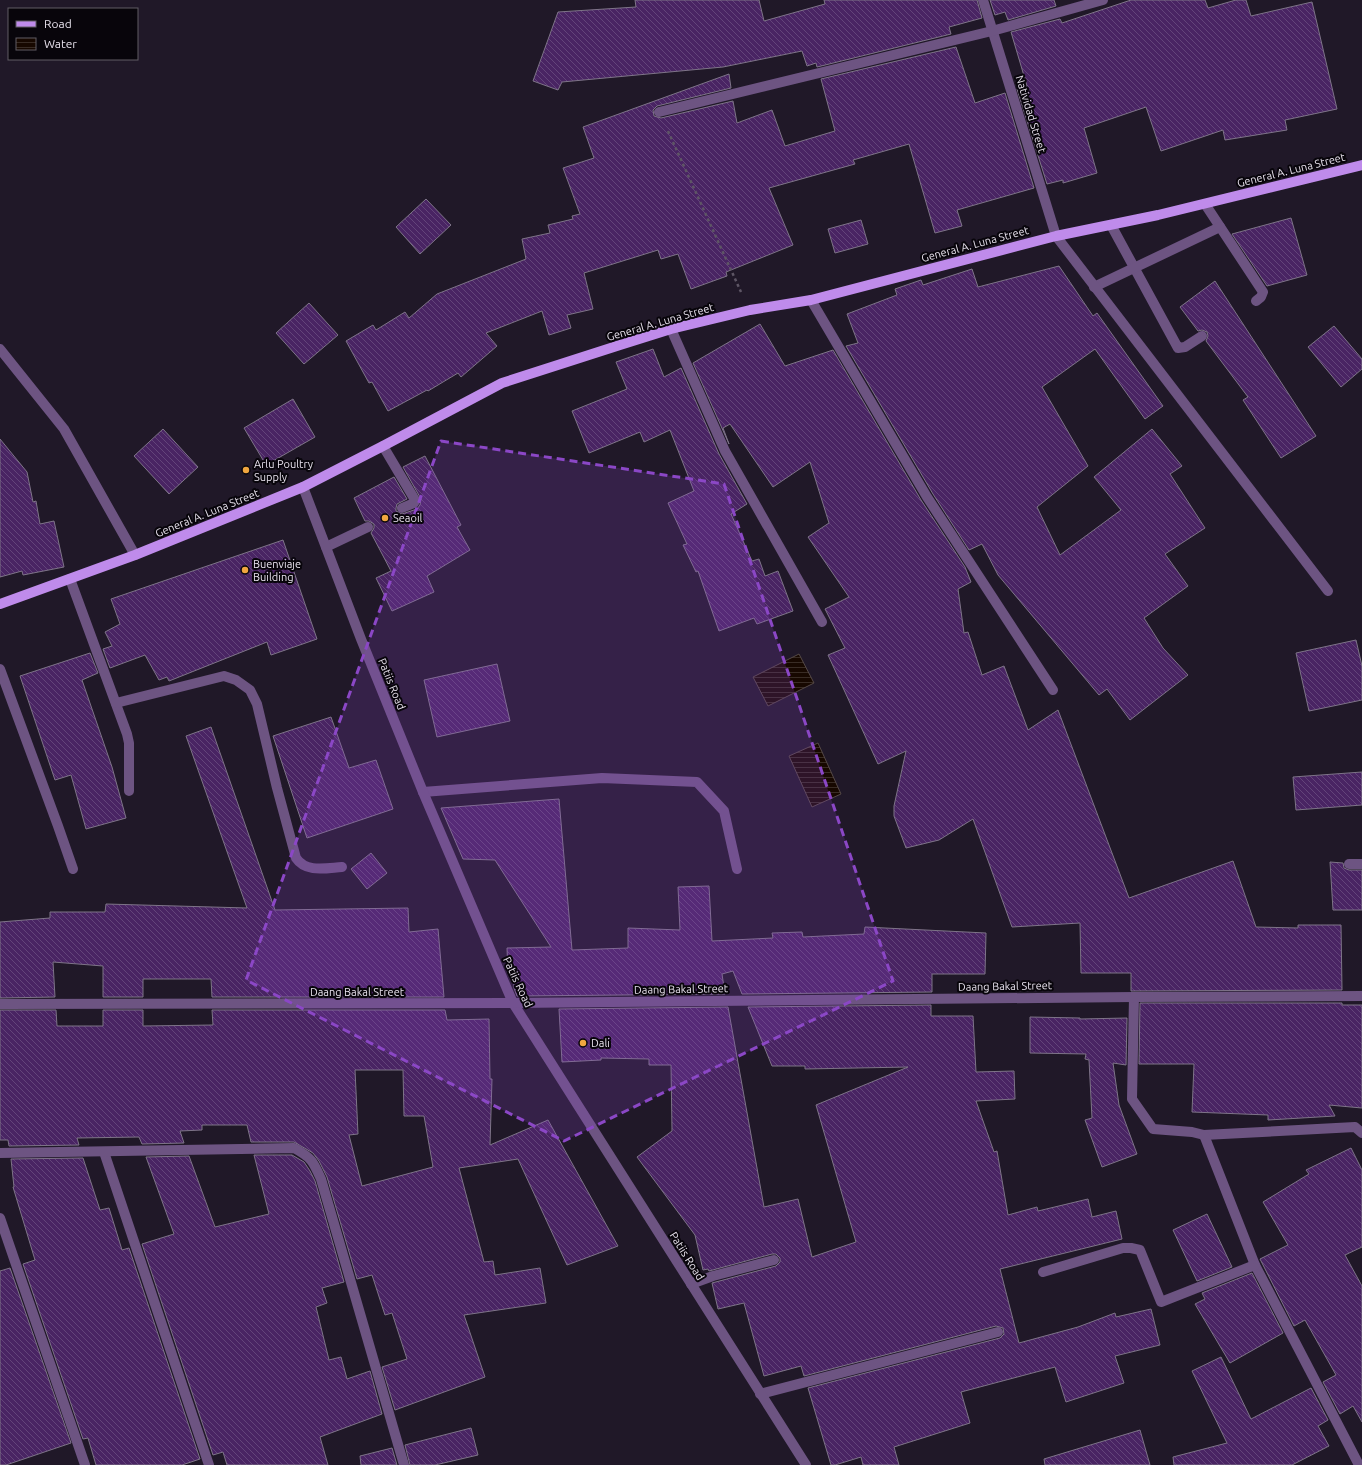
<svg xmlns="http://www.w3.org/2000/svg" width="1362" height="1465" font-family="Ubuntu,sans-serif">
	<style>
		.water { fill: url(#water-rules); stroke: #554947 }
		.building { fill: url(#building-back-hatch); stroke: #7e7488; fill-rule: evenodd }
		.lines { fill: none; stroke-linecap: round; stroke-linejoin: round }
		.path { stroke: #5e5665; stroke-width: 2.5; stroke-dasharray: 3 3; stroke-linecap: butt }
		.service { stroke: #6d5482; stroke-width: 10 }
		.minor { stroke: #6d5482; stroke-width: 10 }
		.tertiary { stroke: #6d5482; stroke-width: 10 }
		.primary { stroke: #bf8beb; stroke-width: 10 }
		.marked { fill: #8b47c6; fill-opacity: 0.2; stroke: #8b47c6; stroke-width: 3; stroke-dasharray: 8 5; stroke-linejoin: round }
		.poi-dot { fill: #f0a63f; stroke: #08050b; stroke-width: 1.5 }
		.labels { text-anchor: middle; stroke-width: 4; stroke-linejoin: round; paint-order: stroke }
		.street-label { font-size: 11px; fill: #e7e1ec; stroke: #08050b }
		.poi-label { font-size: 11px; fill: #e7e1ec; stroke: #08050b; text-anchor: start }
	</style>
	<defs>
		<pattern id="water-rules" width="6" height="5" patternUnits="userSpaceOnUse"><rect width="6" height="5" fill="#170800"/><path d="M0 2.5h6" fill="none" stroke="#392c25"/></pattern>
		<pattern id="building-back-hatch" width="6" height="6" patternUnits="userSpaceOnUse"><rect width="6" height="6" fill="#492463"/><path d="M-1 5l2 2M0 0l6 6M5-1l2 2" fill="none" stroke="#63447a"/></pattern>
	</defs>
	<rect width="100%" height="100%" fill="#201828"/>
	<g class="water">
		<polygon points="799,654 814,683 768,706 753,677"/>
		<polygon points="818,743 841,794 812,807 789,756"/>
	</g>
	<g class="building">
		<polygon points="635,0 759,0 764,21 825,4 824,0 977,0 982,18 949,27 951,34 817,67 816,63 807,66 802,51 723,67 562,82 558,90 533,81 558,12 636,7"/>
		<polygon points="990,0 1054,0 1056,6 1008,20 1005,12 995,15"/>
		<polygon points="1131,0 1205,0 1208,8 1236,0 1246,0 1251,16 1312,2 1337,109 1285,120 1287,130 1225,140 1223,130 1161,151 1146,107 1084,128 1097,173 1063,183 1063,180 1047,184 1017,89 1027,86 1011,32 1060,19 1062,23"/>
		<polygon points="956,47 975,103 1005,93 1034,188 957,210 962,226 935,233 909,144 853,160 855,164 769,188 793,245 726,272 727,276 691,289 678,254 661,259 658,250 584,273 593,309 567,315 571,328 549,335 542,311 486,333 497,346 461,377 458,373 428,391 427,390 388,411 372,382 369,383 346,341 373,325 376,330 405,312 409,318 437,294 526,259 522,239 550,233 548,225 573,219 572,216 580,214 563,168 594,158 583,127 729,74 731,88 657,106 653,110 654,116 661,118 733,101 737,123 772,110 785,146 835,131 821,79"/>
		<polygon points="426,199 451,225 420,254 396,227"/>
		<polygon points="1291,218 1307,275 1267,286 1232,234"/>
		<polygon points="861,220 868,244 835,253 828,229"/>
		<polygon points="1059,266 1093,316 1097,313 1163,406 1145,419 1095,349 1042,387 1088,466 1037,507 1060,555 1121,510 1094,477 1152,429 1182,466 1170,474 1205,528 1165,554 1188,586 1144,618 1163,648 1188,675 1130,720 1107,689 1099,695 998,575 982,544 969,550 933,494 846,346 858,343 847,314 897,295 895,289 921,280 923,285 972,269 978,287"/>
		<polygon points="1215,281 1316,436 1281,458 1243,400 1248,397 1206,341 1208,336 1207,332 1202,330 1198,331 1180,307"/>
		<polygon points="309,303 338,335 304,364 276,333"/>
		<polygon points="760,324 785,366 833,350 921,500 965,567 971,582 958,589 964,633 968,632 982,675 1004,666 1028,730 1058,710 1129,898 1233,861 1256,927 1298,928 1298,925 1341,925 1342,990 1131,991 1131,973 1081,973 1080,923 1012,927 973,819 939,840 906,848 894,816 894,806 906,751 878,764 828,655 845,648 825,609 849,597 808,537 829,523 810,462 773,487 730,424 723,428 729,444 693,363"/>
		<polygon points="1334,326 1362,359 1362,369 1341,387 1308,347"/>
		<polygon points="653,349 664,377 681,368 719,454 747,504 731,514 752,561 759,559 765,576 778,571 793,611 757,624 754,618 719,631 698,571 696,572 683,545 687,544 668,503 694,491 670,430 644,442 640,432 589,453 572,411 627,389 616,362"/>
		<polygon points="293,399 315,437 266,465 244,428"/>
		<polygon points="163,429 198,467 169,494 134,456"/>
		<polygon points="0,439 27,472 33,502 36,501 40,524 54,521 64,567 23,575 22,571 0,577"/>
		<polygon points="425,456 461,525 457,527 470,550 427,576 434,592 392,611 376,578 391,571 371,533 374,528 374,524 369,521 365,521 354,498 394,477 407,499 397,504 396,508 396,511 402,514 417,509 420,505 421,499 403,467"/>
		<polygon points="283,540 317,639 271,655 267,642 169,681 167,677 159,680 145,655 110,668 103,649 112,646 105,632 120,624 111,599"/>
		<polygon points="1356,640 1362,666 1362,700 1309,711 1296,653"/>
		<polygon points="90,653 98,673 82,680 112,767 126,818 86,829 71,775 55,780 20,676"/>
		<polygon points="497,664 510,721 437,737 424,680"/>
		<polygon points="331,717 349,768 376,760 393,809 307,838 273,736"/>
		<polygon points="211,727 275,910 408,908 409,932 438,929 444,997 212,997 211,979 143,979 143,997 103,997 103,966 53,962 55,997 0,998 0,922 50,918 50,912 105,912 106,904 247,908 186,736"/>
		<polygon points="1362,772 1362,805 1296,810 1293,777"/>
		<polygon points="559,799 572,950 628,948 628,928 680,930 678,887 709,886 712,941 773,938 772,933 802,932 803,937 864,934 865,927 986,933 985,974 932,974 932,992 742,994 733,971 722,974 725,994 517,996 514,988 513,972 508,973 507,948 551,947 495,860 463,859 441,808"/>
		<polygon points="371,853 387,873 367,889 351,869"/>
		<polygon points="1330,862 1343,863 1344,868 1349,870 1362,870 1362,910 1333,910"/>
		<polygon points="1140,1003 1342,1003 1342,1005 1362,1005 1362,1108 1329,1105 1335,1116 1268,1120 1268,1115 1192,1112 1194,1064 1139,1064"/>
		<polygon points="931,1005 931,1016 973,1016 976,1072 1014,1071 1015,1099 976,1101 994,1152 997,1151 1008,1215 1037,1207 1038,1211 1088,1199 1092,1217 1116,1211 1122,1239 1000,1269 1019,1343 1078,1327 1115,1313 1116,1317 1151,1309 1160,1345 1115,1356 1124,1383 1066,1402 1055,1367 961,1392 970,1423 894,1447 899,1465 863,1465 861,1457 835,1465 831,1465 808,1388 1000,1338 1004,1334 1003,1328 996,1326 804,1376 801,1366 764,1376 744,1303 718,1309 712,1283 776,1266 780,1262 780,1258 776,1254 772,1254 709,1271 708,1269 703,1270 695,1235 637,1157 672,1131 671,1065 649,1065 649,1059 601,1058 601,1060 562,1062 559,1009 728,1007 764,1207 798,1199 812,1257 856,1242 816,1105 908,1067 805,1069 805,1066 772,1066 748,1007"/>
		<path d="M0,1010H56L57,1026H103V1010H143V1026L213,1025L212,1010H445L447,1020L489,1019L490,1079H492L490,1145L548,1120L618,1246L567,1265L518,1159L459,1168L484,1262L493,1261L495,1275L540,1268L546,1303L464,1315L485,1377L395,1410L382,1367L407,1359L392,1313L385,1315L372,1275L357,1279L327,1177L319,1161L313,1153L294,1142H251L247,1125H202V1130L180,1131L184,1143L142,1144L139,1137L77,1138L79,1145L9,1146L8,1140H0ZM355,1070H403L404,1116H424L433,1167L362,1186L349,1135L358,1134Z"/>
		<polygon points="1030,1017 1080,1018 1080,1019 1127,1018 1126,1065 1113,1063 1119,1105 1137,1154 1102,1167 1085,1120 1092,1118 1089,1060 1085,1059 1086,1054 1030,1053"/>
		<polygon points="1351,1148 1362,1170 1362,1247 1345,1255 1362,1286 1362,1422 1353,1406 1340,1414 1323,1382 1336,1375 1305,1320 1294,1326 1260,1259 1288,1245 1263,1202 1309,1174 1306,1170"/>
		<polygon points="254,1155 292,1155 304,1162 310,1171 315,1181 344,1282 322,1288 327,1303 316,1307 329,1360 341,1357 347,1379 370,1371 382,1414 320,1437 328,1465 227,1465 223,1452 213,1455 142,1244 174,1234 146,1157 189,1156 215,1227 269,1214"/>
		<polygon points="83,1158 100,1210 109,1208 122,1250 129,1248 200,1459 182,1465 96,1465 88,1438 83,1439 23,1264 35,1260 13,1187 14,1187 11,1159"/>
		<polygon points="1207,1214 1232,1267 1197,1281 1173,1230"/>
		<polygon points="10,1268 71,1443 6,1465 0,1465 0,1271"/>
		<polygon points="1252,1273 1283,1333 1230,1363 1195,1304 1205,1299 1202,1293"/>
		<polygon points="1221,1357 1251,1419 1311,1388 1328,1420 1318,1426 1329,1446 1292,1465 1174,1465 1173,1457 1227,1443 1192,1371"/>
		<polygon points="471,1428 478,1455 435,1465 410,1465 405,1445"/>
		<polygon points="1140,1430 1150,1465 1045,1465 1044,1459"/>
		<polygon points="392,1448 397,1465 361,1465 360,1456"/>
	</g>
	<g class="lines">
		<polyline class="path" points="668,131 741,292"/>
		<g class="service">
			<polyline points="1205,204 1263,292 1261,297 1256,301"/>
			<polyline points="1111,225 1178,348 1185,347 1202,336"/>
			<polyline points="1094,287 1220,227"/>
			<polyline points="0,349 64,429 135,555"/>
			<polyline points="383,446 415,500 414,503 402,508"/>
			<polyline points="326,547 368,527"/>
			<polyline points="70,579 127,734 129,743 129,791"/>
			<polyline points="0,669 58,826 73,869"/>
			<path d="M116,703L224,676L236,680L250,690L257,704L277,788L296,858C306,873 326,868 342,867"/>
			<polyline points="423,792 602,778 697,782 724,811 737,869"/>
		</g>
		<g class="minor">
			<polyline points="983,0 1056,236 1328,591"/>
			<polyline points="659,112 992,31 1103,0"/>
			<polyline points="811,300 927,497 1053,690"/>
			<polyline points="671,329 725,451 822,622"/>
			<polyline points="1349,864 1362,864"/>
			<polyline points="1134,997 1132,1099 1153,1129 1192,1132 1204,1135 1355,1127 1362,1133"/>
			<polyline points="1204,1135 1255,1265 1359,1465"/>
			<polyline points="104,1152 209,1465"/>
			<path d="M0,1153L294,1148C312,1158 313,1161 321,1179L404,1465"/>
			<polyline points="0,1218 85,1465"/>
			<polyline points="1043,1272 1123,1248 1131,1248 1140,1250 1161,1302 1255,1265"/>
			<polyline points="691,1284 713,1276 774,1260"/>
			<polyline points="760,1394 998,1332"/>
		</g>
		<g class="tertiary">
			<polyline points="303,487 361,639 423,792 513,1003 806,1465"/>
			<polyline points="0,1004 513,1003 1134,997 1362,996"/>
		</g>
		<polyline class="primary" points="0,604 135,555 303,487 383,446 502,383 620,345 671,329 750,310 811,300 1056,236 1158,215 1362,165"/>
	</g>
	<path class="marked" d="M441,441L724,484L893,981L564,1141L246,980Z"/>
	<g class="poi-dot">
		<circle cx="246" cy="470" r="4"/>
		<circle cx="385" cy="518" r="4"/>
		<circle cx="245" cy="570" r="4"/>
		<circle cx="583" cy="1043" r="4"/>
	</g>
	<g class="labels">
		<g class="street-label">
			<text transform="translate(1031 114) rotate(73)" y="4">Natividad Street</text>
			<text transform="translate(1291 170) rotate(-14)" y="4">General A. Luna Street</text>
			<text transform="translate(975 244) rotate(-15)" y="4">General A. Luna Street</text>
			<text transform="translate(660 322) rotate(-16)" y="4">General A. Luna Street</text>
			<text transform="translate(207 513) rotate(-22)" y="4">General A. Luna Street</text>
			<text transform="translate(392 684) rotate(68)" y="4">Patiis Road</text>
			<text transform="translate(518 982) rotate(65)" y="4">Patiis Road</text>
			<text transform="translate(1005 986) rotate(-1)" y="4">Daang Bakal Street</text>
			<text transform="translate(681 989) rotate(-1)" y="4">Daang Bakal Street</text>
			<text x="357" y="996">Daang Bakal Street</text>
			<text transform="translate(687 1256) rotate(58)" y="4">Patiis Road</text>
		</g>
		<g class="poi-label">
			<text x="254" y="468">Arlu Poultry<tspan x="254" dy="13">Supply</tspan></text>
			<text x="393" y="522">Seaoil</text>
			<text x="253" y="568">Buenviaje<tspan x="253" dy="13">Building</tspan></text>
			<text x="591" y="1047">Dali</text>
		</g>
	</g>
	<rect x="8" y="8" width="130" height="52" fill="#08050b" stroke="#615d65"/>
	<rect x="16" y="21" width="20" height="6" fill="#bf8beb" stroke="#615d65"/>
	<text x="44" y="28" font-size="12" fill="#e7e1ec">Road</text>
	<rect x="16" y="38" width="20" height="12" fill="url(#water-rules)" stroke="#615d65"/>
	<text x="44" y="48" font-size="12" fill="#e7e1ec">Water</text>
</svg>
